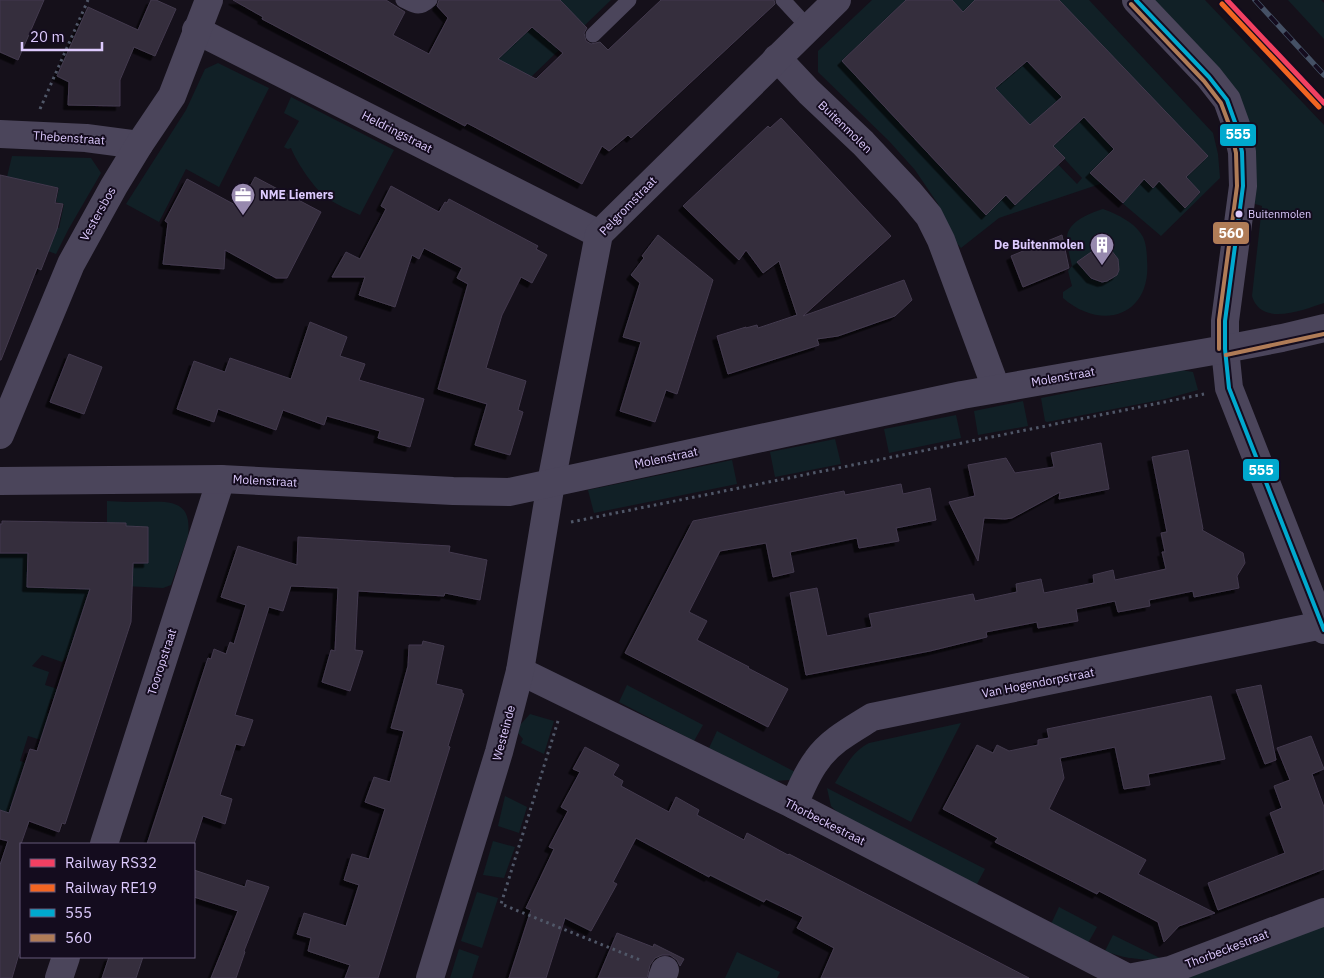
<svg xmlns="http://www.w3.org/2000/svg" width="1324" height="978" font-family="'IBM Plex Sans',sans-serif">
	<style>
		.green { fill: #112026; fill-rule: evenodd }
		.building { fill: #342d3c; stroke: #433a4e; fill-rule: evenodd; filter: url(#shadow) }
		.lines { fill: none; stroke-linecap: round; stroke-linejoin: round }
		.path { stroke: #505768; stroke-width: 3; stroke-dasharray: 2.5 4; stroke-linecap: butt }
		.service { stroke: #4b455b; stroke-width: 15 }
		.minor { stroke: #4b455b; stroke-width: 28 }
		.tertiary { stroke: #4b455b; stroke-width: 28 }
		.rail-casing { stroke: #455165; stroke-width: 5.5 }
		.rail { stroke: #140c1e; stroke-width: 4; stroke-dasharray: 11; stroke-linecap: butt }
		.bus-1-casing { stroke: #140c1e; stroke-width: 8 }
		.bus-2-casing { stroke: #140c1e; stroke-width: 8 }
		.bus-1 { stroke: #00a9ce; stroke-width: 4 }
		.bus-2 { stroke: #b07c57; stroke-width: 4 }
		.rail-1-casing { stroke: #140c1e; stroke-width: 9 }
		.rail-2-casing { stroke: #140c1e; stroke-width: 9 }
		.rail-1 { stroke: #f24062; stroke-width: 5 }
		.rail-2 { stroke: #f26522; stroke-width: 5 }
		.bus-dot { fill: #ddcafe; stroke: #140c1e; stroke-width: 2 }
		.labels { text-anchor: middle; stroke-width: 4; stroke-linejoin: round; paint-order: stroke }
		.bus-label { font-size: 11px; fill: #ddcafe; stroke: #140c1e; text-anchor: start }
		.street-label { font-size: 12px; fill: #ddcafe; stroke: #140c1e }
		.poi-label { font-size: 12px; font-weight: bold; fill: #ddcafe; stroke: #140c1e; text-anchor: start }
		.line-badge { stroke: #140c1e; stroke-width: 2 }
		.badge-label { font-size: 14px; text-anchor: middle; font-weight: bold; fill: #fff }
	</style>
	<defs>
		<filter id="shadow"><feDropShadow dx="-4.5" dy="4.5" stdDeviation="0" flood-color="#0009"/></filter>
	</defs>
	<rect width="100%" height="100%" fill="#15101a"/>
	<g class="green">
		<polygon points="561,0 611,0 531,77 452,35 515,43"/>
		<path d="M872,0H906L842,61L871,91L960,9L952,0H975L969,6L1036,70L1050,57L1059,0H1089L1213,133L1218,154L1220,178L1161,236L1100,184L999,218L961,248L954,240L938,204L915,170L889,141L818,72V51ZM919,111L1032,189L1015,205L1006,195L985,214L903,127ZM1059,153L1082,178L1077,184L1050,156ZM1190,182L1200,193L1185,208L1175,197Z"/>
		<path d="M1153,0H1205L1324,125V303C1303,310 1261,327 1252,296L1262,206L1255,204L1256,167Z"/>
		<polygon points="1288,0 1321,0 1324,3 1324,39"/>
		<polygon points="218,63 269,88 219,187 186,169 159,222 126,204 186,110 205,69"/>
		<path d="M291,97L394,150L360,215C349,210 338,205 328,199C315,190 297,163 291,148L288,149L284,147L299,121L284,113Z"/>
		<polygon points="12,156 91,158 101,173 68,230 56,254 48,251 47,255 45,224 59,228 64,204 56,202 59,188 7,177"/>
		<path d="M1103,209C1117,214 1136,223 1143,237C1146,243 1147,253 1147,260C1152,316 1102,332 1063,298V292L1072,286L1068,271L1072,266C1070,257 1067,247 1067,238C1067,222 1090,213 1103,209Z"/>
		<polygon points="1181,370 1193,372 1198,390 1165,399 1047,422 1045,421 1041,398"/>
		<polygon points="1023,401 1028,426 978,435 974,411"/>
		<polygon points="956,415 961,438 889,453 884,429"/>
		<polygon points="835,439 841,464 775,477 770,452"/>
		<polygon points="732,460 737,484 594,513 588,490"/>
		<path d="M107,501C120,502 133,502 146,502C173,501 192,502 188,536L171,585L163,588L106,585L82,641L62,662L42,655L32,666L49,672L45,685L70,693V705L51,699L47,713L66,719L54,744L28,736L20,761L47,769L36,773L23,771L17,788L41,796L0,822V553L42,554L52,588L66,589L135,555V563H148V541L126,526V523L107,526Z"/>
		<polygon points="627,685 703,725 694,741 619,702"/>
		<polygon points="530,714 554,721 544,754 521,743 523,739 518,733 520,725"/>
		<path d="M961,723L911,822L835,783C845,767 852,752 869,743Z"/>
		<polygon points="717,731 799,774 789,780 775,781 709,748"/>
		<polygon points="827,788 985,869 977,884 976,885 838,813 831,806"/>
		<polygon points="505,796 527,807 519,833 498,826"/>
		<polygon points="493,841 515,847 504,878 483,875"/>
		<polygon points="477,892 498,898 482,948 461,941"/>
		<polygon points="1059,907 1097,927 1088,943 1051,924"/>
		<polygon points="1324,924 1324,978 1173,978"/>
		<path d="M1113,935L1162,959C1142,961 1123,958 1105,951Z"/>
		<polygon points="459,949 479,956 472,978 450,978"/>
		<polygon points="737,952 780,972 777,978 725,978"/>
	</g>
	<g class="building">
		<polygon points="0,0 44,0 18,60 0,52"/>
		<polygon points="151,0 156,0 176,9 155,56 134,47 120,80 120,106 68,105 69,82 57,76 88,7 138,30"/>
		<path d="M233,0H386L405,12L393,35L429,54L448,18L437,6L439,0H560L587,28L584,33L586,41L591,44L600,42L608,50L661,0H774L775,4L631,138L628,135L609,151L602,146L582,184L467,123L465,126L262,19L263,17ZM532,27L563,53L536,79L498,59Z"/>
		<path d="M906,0H952L963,12L975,0H1059L1208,156L1186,177L1200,192L1185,208L1159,181L1153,188L1144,179L1123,203L1090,173L1114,149L1084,117L1053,146L1065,158L1015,205L1006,195L986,215L842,61ZM1027,61L1062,97L1030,125L995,88Z"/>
		<polygon points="781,118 891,236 803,316 904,280 912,300 895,316 838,336 817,339 819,345 728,374 717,336 746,327 746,328 757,325 758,328 797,315 779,261 763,273 746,250 739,260 683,206 768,126 770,128"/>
		<polygon points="0,175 58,188 55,203 63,204 57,229 41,270 37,268 1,360 0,360"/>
		<polygon points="255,177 321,212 287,278 276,278 225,250 224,269 163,264 168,223 165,221 187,179 239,207"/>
		<polygon points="391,186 439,212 445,202 447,203 449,199 538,246 536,249 547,255 532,283 521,277 502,315 486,368 526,381 518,410 523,412 510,455 475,445 487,404 438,389 468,284 457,278 462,268 424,248 419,259 412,255 395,307 359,295 365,277 332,277 346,252 360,259 386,209 381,206"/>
		<polygon points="658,235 713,280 677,394 666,390 655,422 620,411 641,342 623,337 640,283 631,275 644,258 642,256"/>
		<polygon points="1062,235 1069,268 1023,287 1011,256"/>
		<polygon points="1100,248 1111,250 1118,259 1119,270 1117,275 1107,281 1102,282 1091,278 1077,262 1094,250"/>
		<polygon points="310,322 347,337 340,356 365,364 359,380 424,399 410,447 378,438 380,431 327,416 324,425 283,410 276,430 218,409 214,422 177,409 194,361 225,372 230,358 291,379"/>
		<polygon points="69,354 102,367 84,414 50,402"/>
		<polygon points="1101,443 1109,489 1059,499 1060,492 1012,518 1005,519 984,518 978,561 949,502 975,496 968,465 1006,458 1015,473 1054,467 1051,453"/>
		<polygon points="1188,450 1203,529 1202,530 1243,553 1245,563 1237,576 1239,588 1194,597 1193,591 1149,600 1150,606 1118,612 1115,601 1076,609 1078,621 1038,628 1037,622 986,632 987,637 930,651 806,675 790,593 817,588 827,636 872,627 869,614 973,594 975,601 1017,592 1016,584 1041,579 1044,593 1094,583 1093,575 1113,570 1115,580 1166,569 1162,552 1165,552 1161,533 1167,532 1152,457"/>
		<polygon points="901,484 903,494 930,488 936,520 896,528 899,541 859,548 857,538 790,552 794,572 773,577 766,543 720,551 689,612 707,621 697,640 749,667 748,668 788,689 768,727 625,653 693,521 844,491 845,495"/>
		<polygon points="2,521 126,523 126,526 148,527 148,563 133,563 131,622 65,824 62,823 59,832 29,821 21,844 21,947 12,978 0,978 0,865 8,841 0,839 0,810 9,813 30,749 37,751 90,589 27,587 28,553 0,553 0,524 2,524"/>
		<polygon points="298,537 450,546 449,552 487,560 480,600 445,593 444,596 358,591 355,650 363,651 350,691 322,682 331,650 335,651 338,588 291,586 283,611 269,607 235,715 253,720 244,746 236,744 220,795 232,799 225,824 203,816 194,844 147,844 208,658 211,659 214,649 226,654 230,642 234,644 246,605 221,597 238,546 297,565"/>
		<polygon points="423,641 444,646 436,684 462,690 462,693 464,694 448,746 450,747 378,978 345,978 350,965 308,951 311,938 297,934 304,913 346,926 359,885 344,880 352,854 369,859 385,809 365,802 374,777 390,782 404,731 391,728 408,666 409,645 422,645"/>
		<polygon points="1261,685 1276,760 1265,764 1236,690"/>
		<polygon points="1211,696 1225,759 1148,774 1150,785 1124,789 1115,747 1060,758 1064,778 1049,809 1146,860 1138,874 1215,913 1179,926 1164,942 1158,922 1099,891 1097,894 995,842 998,838 943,809 977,745 993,753 997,745 1009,751 1038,745 1038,740 1049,738 1047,729"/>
		<polygon points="1311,736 1324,769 1312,774 1324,807 1324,869 1218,910 1208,883 1285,853 1270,813 1282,808 1274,786 1290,780 1277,748"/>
		<polygon points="585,747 619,765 613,775 623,781 621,786 669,812 676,797 699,810 697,815 744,840 747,833 788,855 789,854 1029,978 821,978 834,948 797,928 803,917 766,899 764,902 710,875 709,877 636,838 613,882 617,884 591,931 565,918 546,978 509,978 531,910 526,908 554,849 549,847 568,811 561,807 580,772 573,769"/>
		<polygon points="194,870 245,887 247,880 269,887 244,951 245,952 236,978 211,978 238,911 194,897"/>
		<polygon points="617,933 653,947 654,944 684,959 680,966 677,960 670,955 662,955 655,958 650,965 647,978 598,978"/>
		<polygon points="109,957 143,957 136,978 102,978"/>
	</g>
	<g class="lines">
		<g class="path">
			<polyline points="40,109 88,0"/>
			<polyline points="571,522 1204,394"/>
			<polyline points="558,721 501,904 640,960"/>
		</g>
		<g class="service">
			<path d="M403,0C415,6 419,10 430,0"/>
			<polyline points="783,0 808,27"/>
			<polyline points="593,35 629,0"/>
		</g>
		<g class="minor">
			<polyline points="1136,0 1209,77 1227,100 1236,125 1242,152 1243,186 1225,321 1225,349 1229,388 1324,630"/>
			<polyline points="196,30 599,234"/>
			<polyline points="777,58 809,92 863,143 909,192 929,216 941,240 996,388"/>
			<polyline points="0,134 86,138 139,145"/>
			<polyline points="0,435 71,264 114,186 139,145 172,96 209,0"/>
			<polyline points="520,671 794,805 1128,978 1170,970 1324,912"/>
			<path d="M794,805C800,790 807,773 817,760C830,741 853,729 872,717L1322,625"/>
			<polyline points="104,844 221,479"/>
			<polyline points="59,978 66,957"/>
			<polyline points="430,978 499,752 520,671 551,483 599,234 837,0"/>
			<polyline points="662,978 665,970"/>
		</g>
		<polyline class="tertiary" points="0,481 221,479 453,491 509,492 962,395 1225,349 1282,338 1324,328"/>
		<defs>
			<polyline id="rail" points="1255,0 1324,75"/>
		</defs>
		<use href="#rail" class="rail-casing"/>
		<use href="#rail" class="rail"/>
		<defs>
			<polyline id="bus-1" points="1136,0 1209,77 1227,100 1236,125 1242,152 1243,186 1225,321 1225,349 1229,388 1324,630"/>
			<g id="bus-2">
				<polyline points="1131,4 1204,81 1221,103 1230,127 1236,153 1237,186 1219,320 1219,349"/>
				<polyline points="1226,355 1324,334"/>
			</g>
		</defs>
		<use href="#bus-1" class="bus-1-casing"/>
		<use href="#bus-2" class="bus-2-casing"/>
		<use href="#bus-1" class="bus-1"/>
		<use href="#bus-2" class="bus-2"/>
		<defs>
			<polyline id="rail-1" points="1227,0 1324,103"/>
			<polyline id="rail-2" points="1222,4 1319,107"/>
		</defs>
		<use href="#rail-1" class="rail-1-casing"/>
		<use href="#rail-2" class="rail-2-casing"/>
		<use href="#rail-1" class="rail-1"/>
		<use href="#rail-2" class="rail-2"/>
	</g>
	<defs>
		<symbol id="office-pin" viewBox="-11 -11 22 30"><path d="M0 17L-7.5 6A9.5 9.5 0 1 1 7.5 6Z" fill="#9789ae" stroke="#140c1e"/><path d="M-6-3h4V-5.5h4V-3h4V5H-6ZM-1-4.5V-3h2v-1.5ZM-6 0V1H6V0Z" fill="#fff"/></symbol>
		<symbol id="building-pin" viewBox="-11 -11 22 30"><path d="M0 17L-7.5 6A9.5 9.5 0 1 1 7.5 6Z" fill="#9789ae" stroke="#140c1e"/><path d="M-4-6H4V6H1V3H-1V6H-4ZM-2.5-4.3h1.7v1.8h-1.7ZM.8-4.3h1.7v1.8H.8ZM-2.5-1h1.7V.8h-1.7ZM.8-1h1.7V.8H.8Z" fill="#fff"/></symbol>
	</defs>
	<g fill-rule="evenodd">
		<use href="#office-pin" x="229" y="181" width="28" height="38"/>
		<use href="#building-pin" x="1088" y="231" width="28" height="38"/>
	</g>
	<circle class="bus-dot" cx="1239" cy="214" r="4.5"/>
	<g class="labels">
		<g class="bus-label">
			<text x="1248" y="218">Buitenmolen</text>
		</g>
		<g class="street-label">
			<text transform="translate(845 127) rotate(44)" y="4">Buitenmolen</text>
			<text transform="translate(397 132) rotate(27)" y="4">Heldringstraat</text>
			<text transform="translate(69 138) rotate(4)" y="4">Thebenstraat</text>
			<text transform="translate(628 206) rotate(-46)" y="4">Pelgromstraat</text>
			<text transform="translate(98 214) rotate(-61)" y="4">Vestersbos</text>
			<text transform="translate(1063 377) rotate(-10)" y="4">Molenstraat</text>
			<text transform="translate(666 458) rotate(-12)" y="4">Molenstraat</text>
			<text transform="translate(265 481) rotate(3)" y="4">Molenstraat</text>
			<text transform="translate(162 662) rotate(-72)" y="4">Tooropstraat</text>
			<text transform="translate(1038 683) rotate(-11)" y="4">Van Hogendorpstraat</text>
			<text transform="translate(504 733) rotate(-75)" y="4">Westeinde</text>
			<text transform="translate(825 822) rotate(27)" y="4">Thorbeckestraat</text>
			<text transform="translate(1227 949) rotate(-21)" y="4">Thorbeckestraat</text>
		</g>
		<g class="poi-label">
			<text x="260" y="199">NME Liemers</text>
			<text x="1084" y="249" text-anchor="end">De Buitenmolen</text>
		</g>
	</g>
	<g class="line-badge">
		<rect x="1219" y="123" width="38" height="24" rx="5" fill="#00a9ce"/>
		<rect x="1212" y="221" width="38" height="24" rx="5" fill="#b07c57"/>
		<rect x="1242" y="458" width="38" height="24" rx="5" fill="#00a9ce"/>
	</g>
	<g class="badge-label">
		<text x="1238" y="139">555</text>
		<text x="1231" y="238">560</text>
		<text x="1261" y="475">555</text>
	</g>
	<rect x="20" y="843" width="175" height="115" fill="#140c1e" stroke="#645878"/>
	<rect x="30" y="859" width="25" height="8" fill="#f24062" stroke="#645878"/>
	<text x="65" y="868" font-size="15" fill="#ddcafe">Railway RS32</text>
	<rect x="30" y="884" width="25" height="8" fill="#f26522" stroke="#645878"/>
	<text x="65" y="893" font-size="15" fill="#ddcafe">Railway RE19</text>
	<rect x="30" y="909" width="25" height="8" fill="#00a9ce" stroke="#645878"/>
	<text x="65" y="918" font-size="15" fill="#ddcafe">555</text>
	<rect x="30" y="934" width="25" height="8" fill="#b07c57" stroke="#645878"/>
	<text x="65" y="943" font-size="15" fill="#ddcafe">560</text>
	<path d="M22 42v8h80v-8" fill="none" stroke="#ddcafe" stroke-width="2.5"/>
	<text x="30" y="42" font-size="15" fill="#ddcafe" stroke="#140c1e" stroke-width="4" paint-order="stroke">20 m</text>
</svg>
